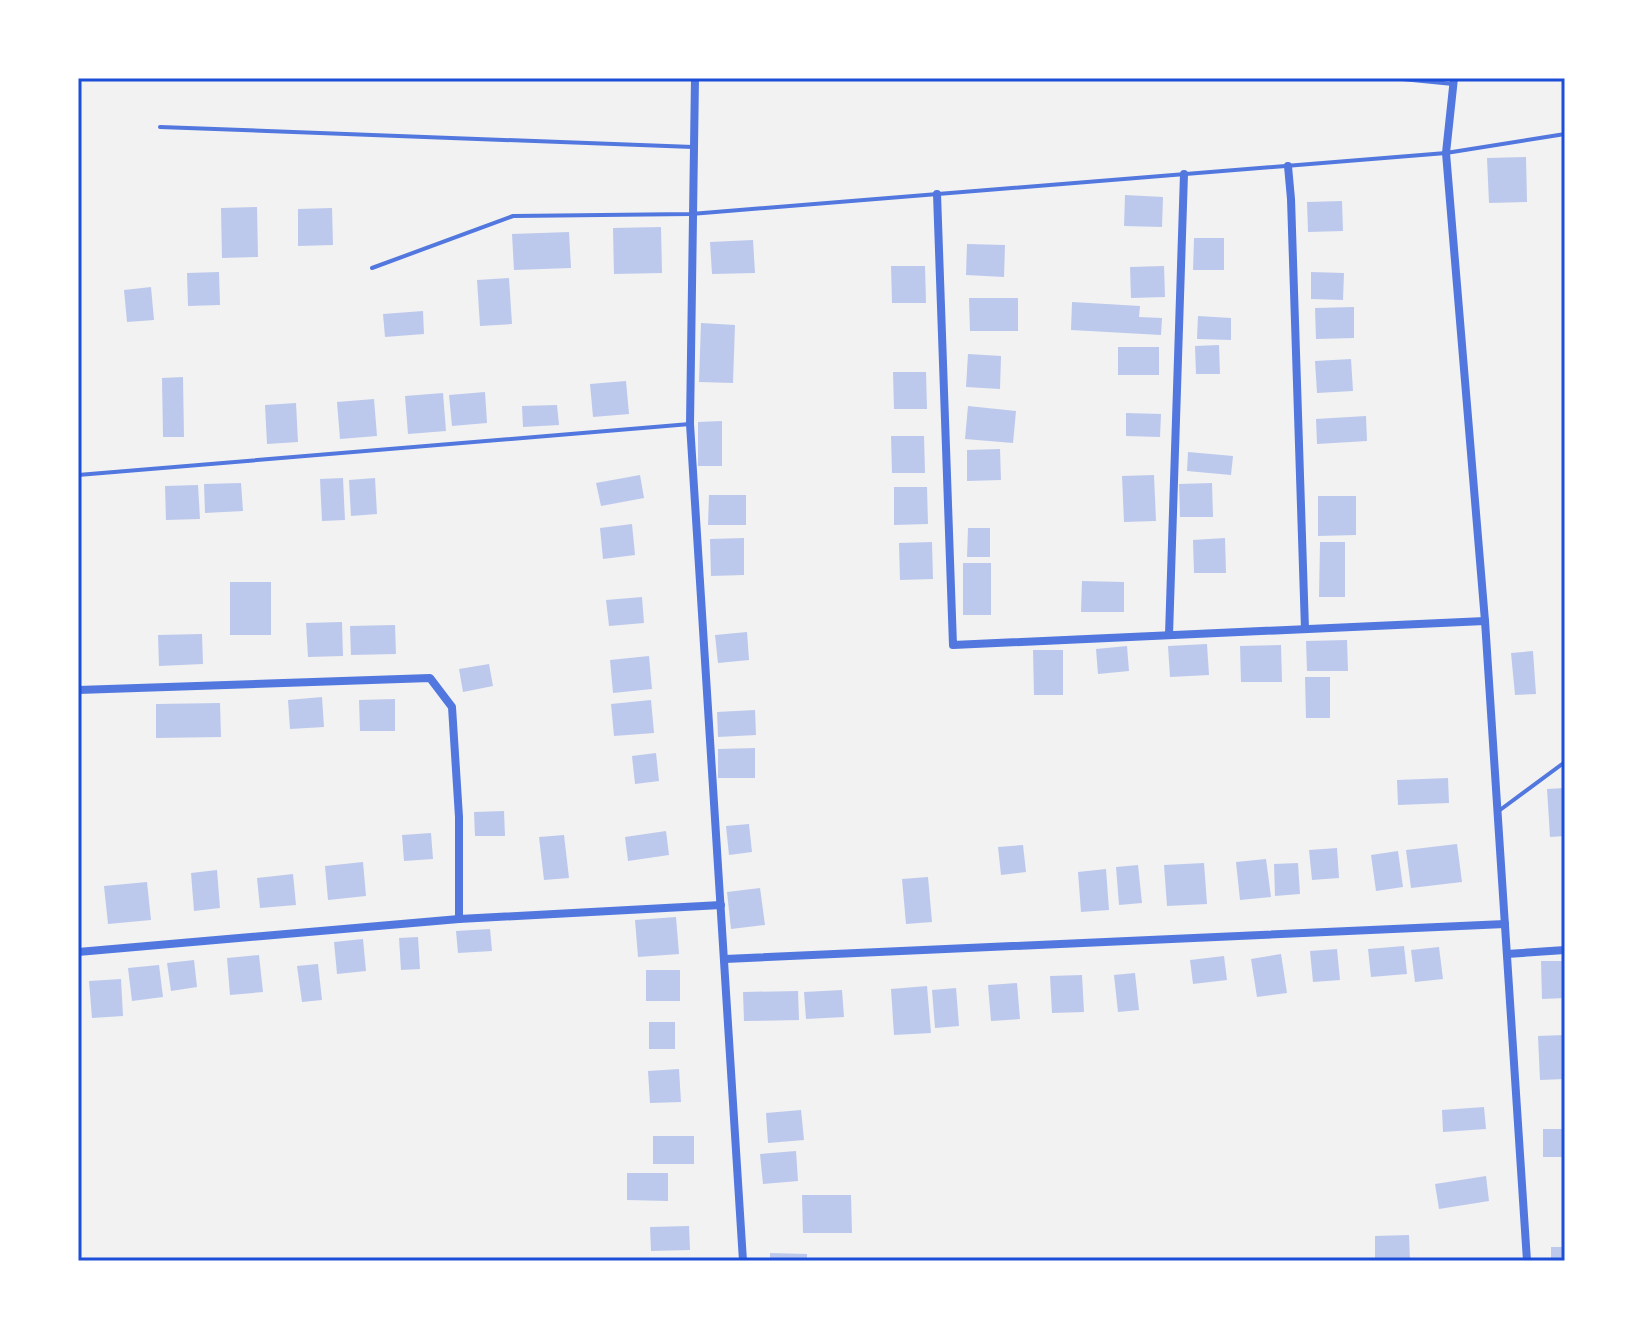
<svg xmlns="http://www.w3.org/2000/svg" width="1643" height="1339" font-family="'PT Serif',serif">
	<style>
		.building { fill: #bdc9ec }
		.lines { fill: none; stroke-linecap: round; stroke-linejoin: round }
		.service { stroke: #5277de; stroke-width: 4 }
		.minor { stroke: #5277de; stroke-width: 8 }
		.neatline { fill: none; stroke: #1d4ed8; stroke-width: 3 }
	</style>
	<rect width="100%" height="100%" fill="#f2f2f2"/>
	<g class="building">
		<polygon points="1526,157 1527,202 1489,203 1487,158"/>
		<polygon points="1125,195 1163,197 1162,227 1124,226"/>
		<polygon points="1342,201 1343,231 1308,232 1307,202"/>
		<polygon points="257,207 258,257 222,258 221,208"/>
		<polygon points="332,208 333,245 298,246 298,209"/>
		<polygon points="661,227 662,273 614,274 613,228"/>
		<polygon points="569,232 571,268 514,270 512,234"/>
		<polygon points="1194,238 1224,238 1224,270 1193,270"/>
		<polygon points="753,240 755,273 712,274 710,242"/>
		<polygon points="967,244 1005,245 1004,277 966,275"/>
		<polygon points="891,266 925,266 926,303 892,303"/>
		<polygon points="1164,266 1165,297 1131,298 1130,267"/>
		<polygon points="219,272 220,305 188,306 187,273"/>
		<polygon points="1311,272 1344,273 1343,300 1311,299"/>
		<polygon points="509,278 512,324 480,326 477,280"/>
		<polygon points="151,287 154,320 127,322 124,290"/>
		<polygon points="969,298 1018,298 1018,331 970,331"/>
		<polygon points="1072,302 1140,306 1139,317 1162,318 1161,335 1071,330"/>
		<polygon points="1354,307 1354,338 1316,339 1315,308"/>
		<polygon points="423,311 424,334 385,337 383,314"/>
		<polygon points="1198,316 1231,318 1231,340 1197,339"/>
		<polygon points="701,323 735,325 733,383 699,382"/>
		<polygon points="1219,345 1220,374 1196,374 1195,346"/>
		<rect x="1118" y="347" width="41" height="28"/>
		<polygon points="968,354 1001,356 1000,389 966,387"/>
		<polygon points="1351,359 1353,391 1317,393 1315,361"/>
		<polygon points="893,372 926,372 927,409 894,409"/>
		<polygon points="183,377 184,437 163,437 162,378"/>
		<polygon points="626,381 629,414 593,417 590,384"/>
		<polygon points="485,392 487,423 452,426 449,395"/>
		<polygon points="443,393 446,431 408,434 405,396"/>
		<polygon points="374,399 377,436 340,439 337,402"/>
		<polygon points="296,403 298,442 267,444 265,405"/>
		<polygon points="557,405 559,425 523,427 522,406"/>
		<polygon points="968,406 1016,411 1013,443 965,439"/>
		<polygon points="1126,413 1161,414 1160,437 1126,436"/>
		<polygon points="1366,416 1367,441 1317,444 1316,419"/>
		<polygon points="722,421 722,466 698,466 698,422"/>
		<polygon points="891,436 924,436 925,473 892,473"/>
		<polygon points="1000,449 1001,480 967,481 967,450"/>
		<polygon points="1188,452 1233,456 1231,475 1187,471"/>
		<polygon points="640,475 644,498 601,506 596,483"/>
		<polygon points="1154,475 1156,521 1124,522 1122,476"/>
		<polygon points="343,478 345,520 322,521 320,479"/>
		<polygon points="375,478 377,514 351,516 349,480"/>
		<polygon points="241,483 243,511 205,513 204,484"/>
		<polygon points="1212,483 1213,517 1180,517 1179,484"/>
		<polygon points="198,485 200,519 166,520 165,486"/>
		<polygon points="894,487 927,487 928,524 894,525"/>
		<polygon points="709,495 746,495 746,525 708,525"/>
		<polygon points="1318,496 1356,496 1356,535 1318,536"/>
		<polygon points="632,524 635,555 603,559 600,528"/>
		<polygon points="968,528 990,528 990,557 967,557"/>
		<polygon points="744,538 744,575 711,576 710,539"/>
		<polygon points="1225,538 1226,573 1194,573 1193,540"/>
		<polygon points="932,542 933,579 900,580 899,543"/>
		<polygon points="1320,542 1345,542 1345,597 1319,597"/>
		<rect x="963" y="563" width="28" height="52"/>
		<polygon points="1082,581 1124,582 1124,612 1081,612"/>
		<rect x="230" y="582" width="41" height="53"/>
		<polygon points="642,597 644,623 609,626 606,600"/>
		<polygon points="342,622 343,656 308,657 306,623"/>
		<polygon points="395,625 396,654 351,655 350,626"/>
		<polygon points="747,632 749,660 718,663 715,635"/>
		<polygon points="202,634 203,664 159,666 158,635"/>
		<polygon points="1347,640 1348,671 1307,671 1306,641"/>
		<polygon points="1207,644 1209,675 1170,677 1168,646"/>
		<polygon points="1281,645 1282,682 1241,682 1240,646"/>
		<polygon points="1127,646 1129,671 1098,674 1096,649"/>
		<polygon points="1033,650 1063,650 1063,695 1034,695"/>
		<polygon points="1533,651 1536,694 1515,695 1511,653"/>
		<polygon points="649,656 652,689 613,693 610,660"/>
		<polygon points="489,664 493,686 463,692 459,669"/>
		<polygon points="1305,677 1330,677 1330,718 1306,718"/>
		<polygon points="322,697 324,727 290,729 288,700"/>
		<polygon points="395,699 395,731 360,731 359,700"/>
		<polygon points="651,700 654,733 614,736 611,704"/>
		<polygon points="220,703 221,737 156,738 156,704"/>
		<polygon points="755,710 756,735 718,737 717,712"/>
		<polygon points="755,748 755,778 718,778 718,749"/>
		<polygon points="656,753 659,781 635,784 632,756"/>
		<polygon points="1448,778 1449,803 1398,805 1397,780"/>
		<polygon points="1565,788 1565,836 1550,837 1547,789"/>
		<polygon points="504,811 505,836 475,836 474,812"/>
		<polygon points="749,824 752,852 729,855 726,826"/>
		<polygon points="666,831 669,855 628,861 625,837"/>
		<polygon points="431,833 433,859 404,861 402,835"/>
		<polygon points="564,835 569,878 544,880 539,837"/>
		<polygon points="1457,844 1462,882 1411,888 1406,850"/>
		<polygon points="1023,845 1026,872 1001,875 998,847"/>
		<polygon points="1337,848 1339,878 1312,880 1309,850"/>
		<polygon points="1398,851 1403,887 1376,891 1371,855"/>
		<polygon points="1266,859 1271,897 1240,900 1236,862"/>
		<polygon points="363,862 366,896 328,900 325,866"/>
		<polygon points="1204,863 1207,904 1167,906 1164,865"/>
		<polygon points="1298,863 1300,894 1275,896 1274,864"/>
		<polygon points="1138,865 1142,903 1119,905 1116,867"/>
		<polygon points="1106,869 1109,910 1081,912 1078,872"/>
		<polygon points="217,870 220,908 194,911 191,873"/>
		<polygon points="293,874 296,905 260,908 257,878"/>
		<polygon points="928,877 932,922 906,924 902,879"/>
		<polygon points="147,882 151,920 108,924 104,886"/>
		<polygon points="760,888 765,925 731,929 727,892"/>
		<polygon points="676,917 679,954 638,957 635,920"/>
		<polygon points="490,929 492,951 458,953 456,931"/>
		<polygon points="418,937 420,969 401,970 399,938"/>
		<polygon points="363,939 366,971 337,974 334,942"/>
		<polygon points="1404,946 1407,974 1371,977 1368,949"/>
		<polygon points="1439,947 1443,979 1415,982 1411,950"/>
		<polygon points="1337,949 1340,980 1313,982 1310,951"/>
		<polygon points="1281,954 1287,993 1257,997 1251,959"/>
		<polygon points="259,955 263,992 230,995 227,958"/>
		<polygon points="1224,956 1227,980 1193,984 1190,960"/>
		<polygon points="194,960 197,987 171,991 167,963"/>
		<polygon points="1541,961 1565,961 1565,998 1542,999"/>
		<polygon points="318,964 322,1000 302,1002 297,966"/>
		<polygon points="159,965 163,997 132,1001 128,968"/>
		<rect x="646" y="970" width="34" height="31"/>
		<polygon points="1135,973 1139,1010 1118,1012 1114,975"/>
		<polygon points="1082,975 1084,1012 1052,1013 1050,976"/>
		<polygon points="121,979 123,1016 92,1018 89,981"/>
		<polygon points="1017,983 1020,1019 991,1021 988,985"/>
		<polygon points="927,986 931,1033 894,1035 891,989"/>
		<polygon points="956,988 959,1026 935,1028 932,990"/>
		<polygon points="842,990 844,1017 806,1019 804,992"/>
		<polygon points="798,991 799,1020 744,1021 743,992"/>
		<rect x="649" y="1022" width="26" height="27"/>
		<polygon points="1565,1035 1565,1079 1540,1080 1538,1036"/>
		<polygon points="679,1069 681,1102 650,1103 648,1071"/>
		<polygon points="1484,1107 1486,1129 1443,1132 1442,1110"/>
		<polygon points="801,1110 804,1140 768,1143 766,1113"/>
		<rect x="1543" y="1129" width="22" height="28"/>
		<rect x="653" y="1136" width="41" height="28"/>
		<polygon points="796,1151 798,1181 763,1184 760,1154"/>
		<polygon points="627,1173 668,1173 668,1201 627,1200"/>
		<polygon points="1486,1176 1489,1201 1439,1209 1435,1184"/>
		<polygon points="802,1195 851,1195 852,1233 803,1233"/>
		<polygon points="689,1226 690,1250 651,1251 650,1227"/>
		<polygon points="1409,1235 1410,1261 1375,1261 1375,1236"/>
		<rect x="1551" y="1247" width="14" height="14"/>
		<polygon points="770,1253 807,1254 807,1261 770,1261"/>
	</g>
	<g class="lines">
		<g class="service">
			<polyline points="1392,78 1453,84"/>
			<polyline points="160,127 693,147"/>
			<polyline points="372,268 513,216 691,214 1446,153 1565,134"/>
			<polyline points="78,475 690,424"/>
			<polyline points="1500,810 1565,762"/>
		</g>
		<g class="minor">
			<polyline points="695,78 690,424 743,1261"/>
			<polyline points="1454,78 1446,153 1485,621 1527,1261"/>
			<polyline points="1288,166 1291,199 1305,629"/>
			<polyline points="937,194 953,645 1485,621"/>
			<polyline points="1169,635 1184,174"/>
			<polyline points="78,690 430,678 452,707 459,817 459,919"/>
			<polyline points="78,952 459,919 721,905"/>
			<polyline points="1507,954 1565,950"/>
			<polyline points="725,959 1505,924"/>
		</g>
	</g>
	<rect width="1643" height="1339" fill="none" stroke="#ffffff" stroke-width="160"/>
	<rect x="80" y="80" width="1483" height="1179" class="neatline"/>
</svg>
